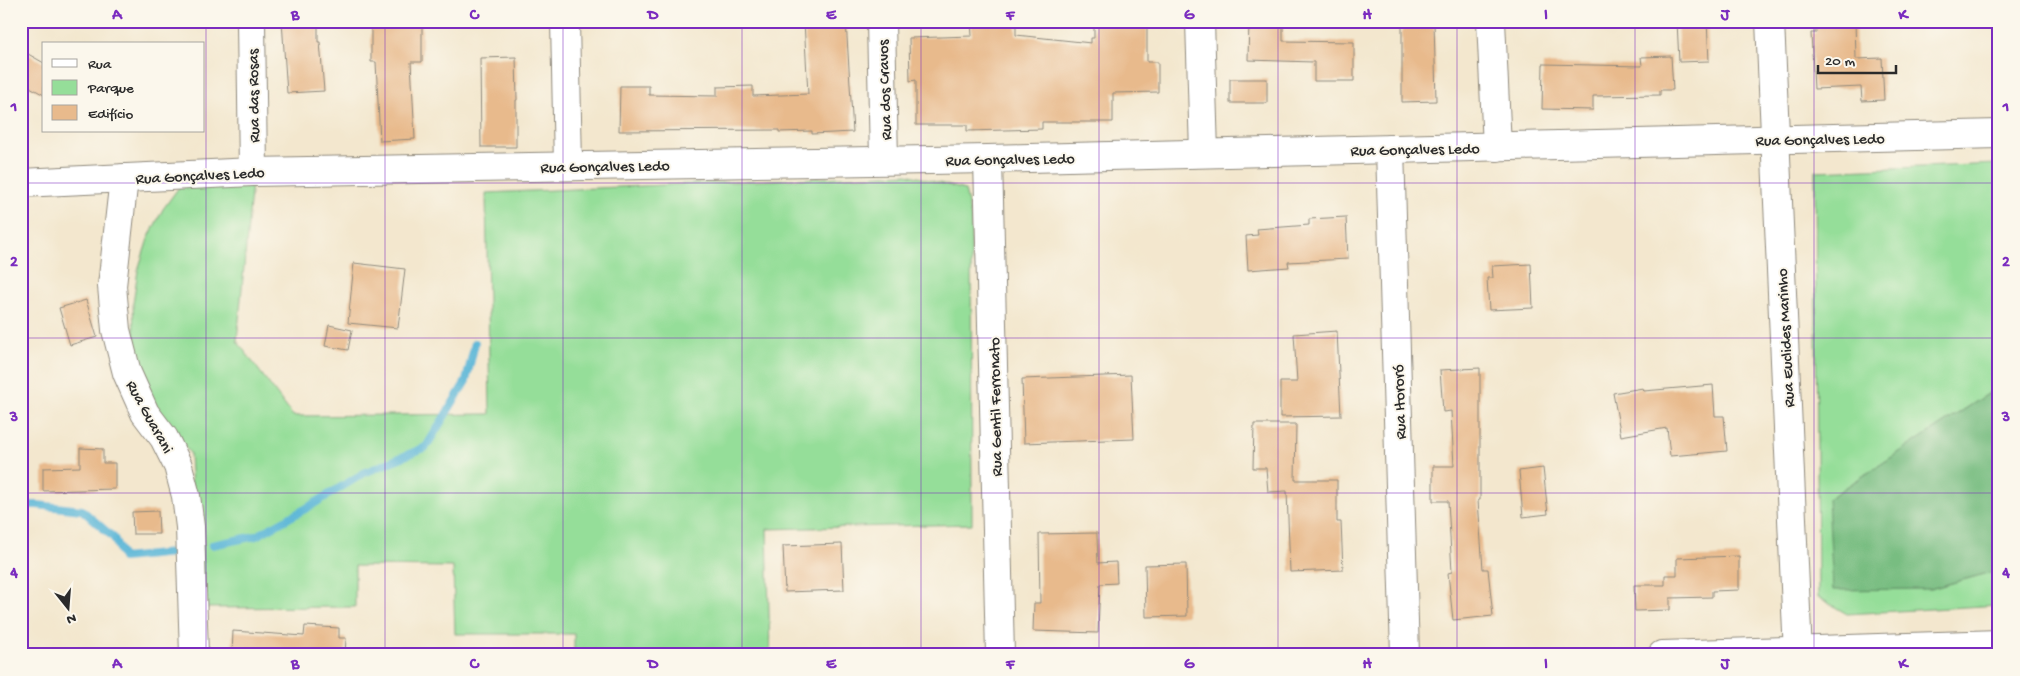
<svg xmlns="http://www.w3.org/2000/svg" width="2020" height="676" font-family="'Gochi Hand',sans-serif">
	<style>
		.green { fill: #95de99; stroke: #608462 }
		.forest { fill: #78bd81; stroke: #527456 }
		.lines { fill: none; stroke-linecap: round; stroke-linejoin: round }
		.stream { stroke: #5ab6d7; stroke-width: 8 }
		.building { fill: #e8ba8c }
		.minor-casing { stroke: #8f897c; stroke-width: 30 }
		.tertiary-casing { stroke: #8f897c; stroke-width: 30 }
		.minor { stroke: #fff; stroke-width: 28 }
		.tertiary { stroke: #fff; stroke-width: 28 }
		.grid { fill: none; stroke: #7b2cbf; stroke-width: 1; stroke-opacity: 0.55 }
		.labels { text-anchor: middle; stroke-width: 4; stroke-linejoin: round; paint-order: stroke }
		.street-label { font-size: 16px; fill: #2b2b2b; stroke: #fbf7ec }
		.neatline { fill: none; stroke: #7b2cbf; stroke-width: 2 }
		.grid-label { font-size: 16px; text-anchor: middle; font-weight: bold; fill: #7b2cbf }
	</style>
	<rect width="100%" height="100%" fill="#fbf7ec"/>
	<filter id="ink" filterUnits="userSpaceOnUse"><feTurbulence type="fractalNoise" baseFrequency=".02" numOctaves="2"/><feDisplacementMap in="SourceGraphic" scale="10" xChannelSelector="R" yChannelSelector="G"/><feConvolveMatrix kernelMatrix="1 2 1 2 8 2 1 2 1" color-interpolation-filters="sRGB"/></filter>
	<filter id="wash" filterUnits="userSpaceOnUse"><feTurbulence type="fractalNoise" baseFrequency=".0096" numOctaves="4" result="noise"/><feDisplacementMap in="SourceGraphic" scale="20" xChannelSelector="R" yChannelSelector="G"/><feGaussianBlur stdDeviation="1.12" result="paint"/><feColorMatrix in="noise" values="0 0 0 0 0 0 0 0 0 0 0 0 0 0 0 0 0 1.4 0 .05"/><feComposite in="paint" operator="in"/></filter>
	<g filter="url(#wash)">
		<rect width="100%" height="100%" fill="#f3e7ce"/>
		<g class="green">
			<polygon points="1999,164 1999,370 1994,390 1828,499 1930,589 1999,570 1999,605 1847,614 1818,597 1815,171"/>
			<polygon points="907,174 965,190 971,218 972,524 767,529 770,655 574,655 574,634 455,634 453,567 355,566 355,607 198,608 190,453 169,428 152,399 141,368 134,336 133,303 138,270 148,239 163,209 182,183 252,182 237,341 293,416 490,414 486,193"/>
		</g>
		<polygon class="forest" points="1999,370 1999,570 1930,589 1833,590 1828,499 1994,390"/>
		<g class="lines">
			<g class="stream">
				<polyline points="21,505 37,505 82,510 114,538 123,558 173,553"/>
				<polyline points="212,545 256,536 307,508 364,473 426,447 466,381 475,343"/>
			</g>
		</g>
		<g id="blocks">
			<g class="building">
				<polygon points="282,21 318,21 318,42 320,42 324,91 287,93"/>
				<polygon points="371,21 422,21 422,62 411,62 415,139 380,141 376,62 371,62"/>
				<polygon points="804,21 846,21 853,132 812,134 812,131 779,132 779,130 619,131 620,86 649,86 649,95 717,96 717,87 753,86 753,96 808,94"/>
				<polygon points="971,21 1016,21 1016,35 1091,43 1091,38 1094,38 1094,21 1147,21 1147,62 1158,62 1158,92 1113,93 1113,122 1042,122 1042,129 967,131 967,125 916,125 916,80 910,81 909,38 972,36"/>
				<polygon points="1249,21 1283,21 1283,41 1354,42 1354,81 1314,81 1314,62 1248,60"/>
				<polygon points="1402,21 1434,21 1436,101 1402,102"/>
				<polygon points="1677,21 1707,21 1709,61 1679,62"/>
				<polygon points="1815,21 1855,21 1856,59 1882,58 1884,100 1862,101 1861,87 1814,89 1811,33 1816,33"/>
				<polygon points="21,50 44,63 44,95 21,82"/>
				<polygon points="1671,56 1673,90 1660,90 1660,95 1593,96 1593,110 1542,109 1543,64 1642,66 1641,57"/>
				<polygon points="516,57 517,100 516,100 516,147 481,147 480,58"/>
				<rect x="1230" y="79" width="37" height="24"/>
				<polygon points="1346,217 1348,259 1288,262 1289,267 1248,270 1246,236 1258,235 1257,229 1309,225 1309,219"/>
				<polygon points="354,263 405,269 398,328 348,323"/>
				<polygon points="1531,264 1533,308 1489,310 1487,278 1493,278 1492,266"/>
				<polygon points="86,300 97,337 70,345 59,308"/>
				<polygon points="329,325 352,330 348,350 325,346"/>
				<polygon points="1337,331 1341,416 1280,417 1280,382 1297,382 1294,334"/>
				<polygon points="1480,368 1480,500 1478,500 1483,569 1488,569 1493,616 1453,620 1448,573 1452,572 1448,501 1433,501 1433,466 1454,466 1451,411 1443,412 1440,370"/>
				<polygon points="1131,375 1134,439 1024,443 1022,379"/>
				<polygon points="1713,385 1715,416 1724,416 1727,451 1670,456 1667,428 1621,436 1613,393 1643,388 1644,391"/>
				<polygon points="1254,424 1296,424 1295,480 1337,480 1337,522 1341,522 1343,570 1290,572 1287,491 1268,492 1266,468 1253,468"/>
				<polygon points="80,448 103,449 103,463 115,463 115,489 43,491 43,468 80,467"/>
				<polygon points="1543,468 1548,514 1523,517 1519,471"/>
				<polygon points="158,511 159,534 133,534 132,512"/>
				<polygon points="1097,533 1098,563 1116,562 1117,583 1100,584 1098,633 1033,631 1034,603 1040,603 1039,534"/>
				<polygon points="842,544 844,590 785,592 783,546"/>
				<polygon points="1739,556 1739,590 1712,591 1712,597 1670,598 1670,610 1635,611 1634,585 1665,585 1665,575 1677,575 1677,558"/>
				<polygon points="1186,564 1187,616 1146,617 1145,565"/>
				<polygon points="305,626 339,628 339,638 346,638 345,655 232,655 233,631 304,636"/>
			</g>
		</g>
	</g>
	<g filter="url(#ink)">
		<use href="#blocks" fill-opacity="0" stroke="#8f897c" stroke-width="1"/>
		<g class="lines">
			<defs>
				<g id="minor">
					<polyline points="251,21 253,172"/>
					<polyline points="881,21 884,160"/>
					<polyline points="1200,21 1204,153"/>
					<polyline points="1491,21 1497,147"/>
					<polyline points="1770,21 1798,655"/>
					<polyline points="1390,149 1405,655"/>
					<polyline points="988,159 1000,655"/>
					<polyline points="124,178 112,286 116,330 127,373 145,413 164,438 178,466 186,496 190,527 194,655"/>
					<polyline points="1662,655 1999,644"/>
				</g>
				<g id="tertiary">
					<polyline points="565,21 568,166"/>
					<polyline points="21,183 253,172 988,159 1999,134"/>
				</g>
			</defs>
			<use href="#minor" class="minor-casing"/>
			<use href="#tertiary" class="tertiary-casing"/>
			<use href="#minor" class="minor"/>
			<use href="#tertiary" class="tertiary"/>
		</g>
	</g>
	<path class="grid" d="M206,21V655M385,21V655M563,21V655M742,21V655M921,21V655M1099,21V655M1278,21V655M1457,21V655M1635,21V655M1814,21V655M21,183H1999M21,338H1999M21,493H1999"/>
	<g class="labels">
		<g class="street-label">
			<text transform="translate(883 90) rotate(-92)" y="6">Rua dos Cravos</text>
			<text transform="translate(252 96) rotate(-91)" y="6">Rua das Rosas</text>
			<text transform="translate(1820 138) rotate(-1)" y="6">Rua Gonçalves Ledo</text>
			<text transform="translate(1415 148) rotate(-1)" y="6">Rua Gonçalves Ledo</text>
			<text transform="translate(1010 158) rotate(-1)" y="6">Rua Gonçalves Ledo</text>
			<text transform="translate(605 165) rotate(-1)" y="6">Rua Gonçalves Ledo</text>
			<text transform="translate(200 174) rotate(-3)" y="6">Rua Gonçalves Ledo</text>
			<text transform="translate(1784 338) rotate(-93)" y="6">Rua Euclides Marinho</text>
			<text transform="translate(1398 402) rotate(-92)" y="6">Rua Itororó</text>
			<text transform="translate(994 407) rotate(-91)" y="6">Rua Gentil Ferronato</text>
			<text transform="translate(151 416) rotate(61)" y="6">Rua Guarani</text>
		</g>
	</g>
	<rect width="2020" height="676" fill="none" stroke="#fbf7ec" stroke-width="55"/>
	<rect x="42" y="42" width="162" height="90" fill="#fbf7ec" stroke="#a8a59f"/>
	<rect x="52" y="59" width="25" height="8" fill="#ffffff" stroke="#a8a59f"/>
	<text x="88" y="68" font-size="15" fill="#2b2b2b">Rua</text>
	<rect x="52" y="80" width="25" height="15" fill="#95de99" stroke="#a8a59f"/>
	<text x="88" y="92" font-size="15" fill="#2b2b2b">Parque</text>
	<rect x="52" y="105" width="25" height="15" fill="#e8ba8c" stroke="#a8a59f"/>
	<text x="88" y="118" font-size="15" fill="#2b2b2b">Edifício</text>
	<g transform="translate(68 608) rotate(163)" stroke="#fbf7ec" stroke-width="4" paint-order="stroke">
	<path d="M0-4L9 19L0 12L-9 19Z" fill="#2b2b2b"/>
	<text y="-8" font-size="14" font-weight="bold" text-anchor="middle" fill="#2b2b2b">N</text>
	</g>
	<path d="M1818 65v8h78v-8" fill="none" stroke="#2b2b2b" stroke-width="2.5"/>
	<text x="1825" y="65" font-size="15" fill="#2b2b2b" stroke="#fbf7ec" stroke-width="4" paint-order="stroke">20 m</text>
	<rect x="28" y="28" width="1964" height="620" class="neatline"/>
	<g class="grid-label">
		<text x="117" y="19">A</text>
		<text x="295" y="19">B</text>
		<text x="474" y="19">C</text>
		<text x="653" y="19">D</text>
		<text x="831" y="19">E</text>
		<text x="1010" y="19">F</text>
		<text x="1189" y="19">G</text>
		<text x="1367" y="19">H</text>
		<text x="1546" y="19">I</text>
		<text x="1725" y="19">J</text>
		<text x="1903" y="19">K</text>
		<text x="14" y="111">1</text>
		<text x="2006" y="111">1</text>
		<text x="14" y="266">2</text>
		<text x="2006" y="266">2</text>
		<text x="14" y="421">3</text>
		<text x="2006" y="421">3</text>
		<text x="14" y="577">4</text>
		<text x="2006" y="577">4</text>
		<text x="117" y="668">A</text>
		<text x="295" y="668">B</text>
		<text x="474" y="668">C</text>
		<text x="653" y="668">D</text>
		<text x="831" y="668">E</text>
		<text x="1010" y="668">F</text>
		<text x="1189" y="668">G</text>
		<text x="1367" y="668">H</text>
		<text x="1546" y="668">I</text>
		<text x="1725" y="668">J</text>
		<text x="1903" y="668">K</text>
	</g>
</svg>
